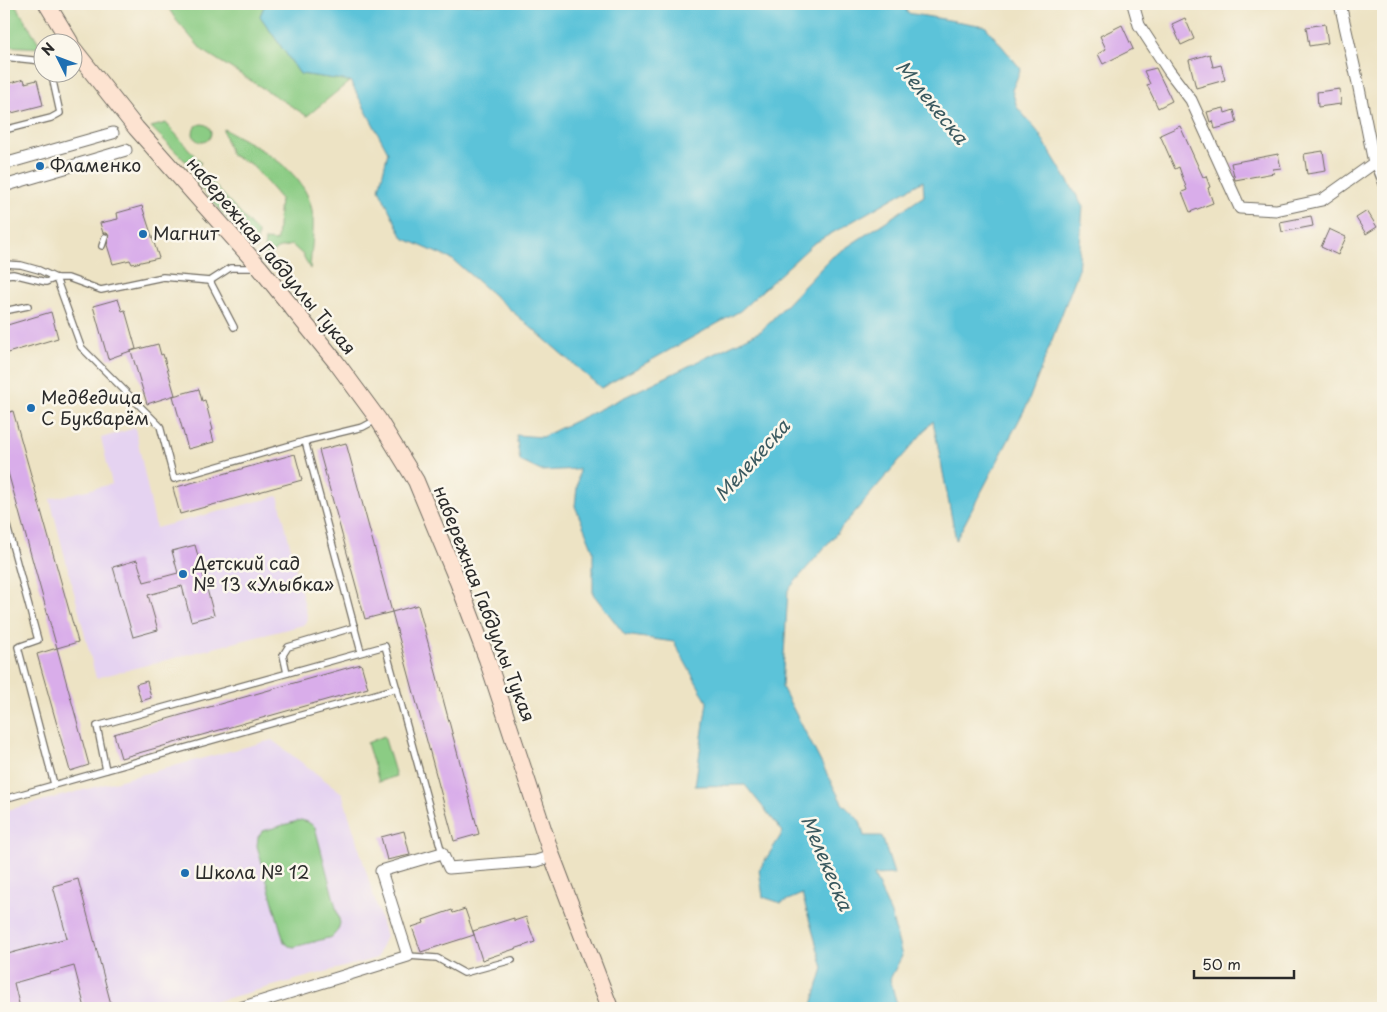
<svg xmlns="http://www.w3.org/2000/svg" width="1387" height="1012" font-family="'Playpen Sans',sans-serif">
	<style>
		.built { fill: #e5d3f1 }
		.green { fill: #8bcc84; stroke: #5b7c58 }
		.water { fill: #5cc3d9; stroke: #447782 }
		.building { fill: #d9adea }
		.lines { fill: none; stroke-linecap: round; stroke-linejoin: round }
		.lane-casing { stroke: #6f6b61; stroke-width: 8 }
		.street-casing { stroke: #6f6b61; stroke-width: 13 }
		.secondary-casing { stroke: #6f6b61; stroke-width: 18 }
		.lane { stroke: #fff; stroke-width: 5.5 }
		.street { stroke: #fff; stroke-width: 11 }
		.secondary { stroke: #fde3d1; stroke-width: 16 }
		.poi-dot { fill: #1f6fb2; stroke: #fbf7ec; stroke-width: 2 }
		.labels { text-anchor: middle; stroke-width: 5; stroke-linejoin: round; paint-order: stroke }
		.poi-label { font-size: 18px; fill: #2b2b2b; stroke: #fbf7ec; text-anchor: start }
		.street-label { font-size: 18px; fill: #2b2b2b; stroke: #fbf7ec }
		.water-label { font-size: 19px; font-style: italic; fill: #3a595f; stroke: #fbf7ec }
	</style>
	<rect width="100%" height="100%" fill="#fbf7ec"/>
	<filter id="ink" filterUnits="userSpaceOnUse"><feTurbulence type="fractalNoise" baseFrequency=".02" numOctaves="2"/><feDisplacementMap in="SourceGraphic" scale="10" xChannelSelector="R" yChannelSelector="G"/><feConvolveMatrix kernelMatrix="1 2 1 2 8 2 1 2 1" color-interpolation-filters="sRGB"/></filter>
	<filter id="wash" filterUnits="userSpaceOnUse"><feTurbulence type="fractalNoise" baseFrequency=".0096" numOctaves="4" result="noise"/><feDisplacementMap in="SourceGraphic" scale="20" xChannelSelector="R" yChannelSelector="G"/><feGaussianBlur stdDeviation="1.12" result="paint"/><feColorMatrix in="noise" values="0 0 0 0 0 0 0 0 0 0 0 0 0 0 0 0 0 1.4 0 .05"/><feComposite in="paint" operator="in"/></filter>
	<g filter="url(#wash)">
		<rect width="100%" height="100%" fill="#ede3c4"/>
		<g class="built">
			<polygon points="135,428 156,528 278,496 308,619 303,625 96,678 50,499 112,484 101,438"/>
			<polygon points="272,740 342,793 386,936 377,958 191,1008 4,1008 4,811"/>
		</g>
		<g class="green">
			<polygon points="4,4 15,4 42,48 4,46"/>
			<polygon points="166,4 265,4 260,16 300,74 350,81 307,116 202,50 176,20"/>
			<polygon points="166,123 201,163 197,166 184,160 151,127"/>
			<circle cx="202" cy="133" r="9"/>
			<path d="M224,129C260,149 310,171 313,218C314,235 311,252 310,269L303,255L292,245L277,249L268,257L264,250L265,240L277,241L280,198L251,164L231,155L223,131Z"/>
			<polygon points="191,177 210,180 258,233 256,251"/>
			<polygon points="384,736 396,776 379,782 367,743"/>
			<polygon points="301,820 308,822 315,827 340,923 338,930 332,937 294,947 289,946 284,942 257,846 258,837 263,831"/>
		</g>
		<polygon class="water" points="265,4 905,4 907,13 985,26 1021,69 1012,90 1017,107 1038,132 1083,206 1078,272 1027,405 956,540 933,421 788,590 782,687 842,803 860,821 864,836 882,836 894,874 874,875 891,914 902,956 890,979 898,1008 811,1008 823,968 802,894 781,903 763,897 759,870 783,832 745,785 695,786 707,702 674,642 625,635 593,594 593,550 575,506 579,469 541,471 520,461 516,435 542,437 761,331 832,257 924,196 923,181 813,244 740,311 601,388 453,260 403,238 379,189 388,152 350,81 300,74 260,16"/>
		<g id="blocks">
			<g class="building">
				<polygon points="1185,18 1194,39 1181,45 1172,24"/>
				<polygon points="1325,24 1328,43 1309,46 1306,27"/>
				<polygon points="1122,25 1133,49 1103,64 1098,54 1106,49 1100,36"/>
				<polygon points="1210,54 1213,67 1221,65 1225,80 1196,88 1189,60"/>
				<polygon points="1156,68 1172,101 1158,108 1147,85 1150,84 1144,71"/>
				<polygon points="24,79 25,83 37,80 43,105 4,115 4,85"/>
				<polygon points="1340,89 1341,104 1318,107 1317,92"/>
				<polygon points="1224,108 1225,113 1234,110 1237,123 1215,129 1213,121 1210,122 1207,112"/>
				<polygon points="1180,126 1203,177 1206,176 1210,187 1208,188 1213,203 1190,212 1182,192 1187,190 1179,167 1175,169 1160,135"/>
				<polygon points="1323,151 1326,171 1307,174 1304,154"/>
				<polygon points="1278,154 1281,168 1273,169 1274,173 1235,180 1231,163"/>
				<polygon points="142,206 159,258 132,264 130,260 113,264 107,245 109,236 107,233 103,233 100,223 118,219 117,213"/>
				<polygon points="1367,211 1377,227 1366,234 1356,218"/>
				<polygon points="1311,216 1313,226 1282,232 1280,222"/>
				<polygon points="1329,229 1346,237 1338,255 1321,247"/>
				<polygon points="118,299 122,311 125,310 136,349 108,359 93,306"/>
				<polygon points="51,312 58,338 4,354 4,326"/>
				<polygon points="158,344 161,355 163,354 175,395 147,404 131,351"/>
				<polygon points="199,389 202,401 205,400 213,430 211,431 214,442 188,449 173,396"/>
				<polygon points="13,411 78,642 57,648 4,458 4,414"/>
				<polygon points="346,443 392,612 365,619 319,450"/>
				<polygon points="295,454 302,480 180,514 173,488"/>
				<polygon points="195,545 214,615 191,621 182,586 148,595 158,630 133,637 113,567 137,560 144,582 178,573 172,551"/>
				<polygon points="418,605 479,834 454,841 392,612"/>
				<polygon points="57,648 89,765 70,771 37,654"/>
				<polygon points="361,664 368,688 121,758 114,734"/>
				<polygon points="147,681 151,698 141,701 136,684"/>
				<polygon points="404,831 410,855 387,860 381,837"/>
				<polygon points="78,879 112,1008 85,1008 74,966 14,983 20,1008 4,1008 4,955 67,938 53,886"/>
				<polygon points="465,909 474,935 421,952 412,927 424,923 423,920 452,910 453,913"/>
				<polygon points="526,917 535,942 482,960 473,931 514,918 514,921"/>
			</g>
		</g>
	</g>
	<g filter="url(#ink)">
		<use href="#blocks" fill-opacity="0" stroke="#6f6b61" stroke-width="1"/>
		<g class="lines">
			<defs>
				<g id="lane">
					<polyline points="4,57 42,61"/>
					<polyline points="4,130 51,118 60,113 51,72"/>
					<polyline points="1374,163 1383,186"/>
					<polyline points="102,246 105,237"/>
					<polyline points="4,264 21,265 39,270 56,278 68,278 101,290 163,277 210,281 230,268 255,268"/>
					<polyline points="4,275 13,274 46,282 56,278"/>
					<polyline points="56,278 81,347 160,426 174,479 305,441 363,427 376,420"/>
					<polyline points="210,281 234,327"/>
					<polyline points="4,311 28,306"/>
					<polyline points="305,441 361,652"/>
					<polyline points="4,515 38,640 18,647 54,784"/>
					<polyline points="287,673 283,655 288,647 355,627"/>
					<polyline points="106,770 97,726 385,646 442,853"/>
					<polyline points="4,799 397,688"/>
					<polyline points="408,956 437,958 464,973 512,960"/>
				</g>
				<g id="street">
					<polyline points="1133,4 1139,25 1169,71 1191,100 1240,208 1276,210 1322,200 1374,163 1358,83 1340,4"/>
					<polyline points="4,164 113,133"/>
					<polyline points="4,186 126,150"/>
					<polyline points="240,1008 408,956 381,871 442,853 449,868 536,861 552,856"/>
				</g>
				<g id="secondary">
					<polyline points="47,4 70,42"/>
					<polyline points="72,47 136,128 260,268 336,362 378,419 416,481 458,582 487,659 552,856 610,1008"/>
				</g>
			</defs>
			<use href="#lane" class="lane-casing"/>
			<use href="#street" class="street-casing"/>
			<use href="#secondary" class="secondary-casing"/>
			<use href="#lane" class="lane"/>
			<use href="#street" class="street"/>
			<use href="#secondary" class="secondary"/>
		</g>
	</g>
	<g class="poi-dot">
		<circle cx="40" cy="166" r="5"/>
		<circle cx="143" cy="234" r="5"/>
		<circle cx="31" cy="408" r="5"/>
		<circle cx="183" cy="574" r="5"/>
		<circle cx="185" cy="873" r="5"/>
	</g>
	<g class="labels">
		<g class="poi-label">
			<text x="50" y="172">Фламенко</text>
			<text x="153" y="240">Магнит</text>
			<text x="41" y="404">Медведица<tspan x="41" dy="21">С Букварём</tspan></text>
			<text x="193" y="570">Детский сад<tspan x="193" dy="21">№ 13 «Улыбка»</tspan></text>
			<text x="195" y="879">Школа № 12</text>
		</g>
		<g class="street-label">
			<text transform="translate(271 256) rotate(50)" y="6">набережная Габдуллы Тукая</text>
			<text transform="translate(484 604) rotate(69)" y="6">набережная Габдуллы Тукая</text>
		</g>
		<g class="water-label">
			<text transform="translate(932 102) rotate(51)" y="7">Мелекеска</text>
			<text transform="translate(752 460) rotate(-48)" y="7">Мелекеска</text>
			<text transform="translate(827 863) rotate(67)" y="7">Мелекеска</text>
		</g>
	</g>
	<rect width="1387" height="1012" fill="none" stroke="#fbf7ec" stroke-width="20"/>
	<g transform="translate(58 58) rotate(312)"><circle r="24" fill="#fbf7ec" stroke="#a8a59f"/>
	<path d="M0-4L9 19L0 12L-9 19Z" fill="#1f6fb2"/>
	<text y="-8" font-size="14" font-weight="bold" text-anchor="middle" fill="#2b2b2b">N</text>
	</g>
	<path d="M1194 970v8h100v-8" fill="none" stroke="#2b2b2b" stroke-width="2.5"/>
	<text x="1202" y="970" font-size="15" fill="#2b2b2b" stroke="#fbf7ec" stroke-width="4" paint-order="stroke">50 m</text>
</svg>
